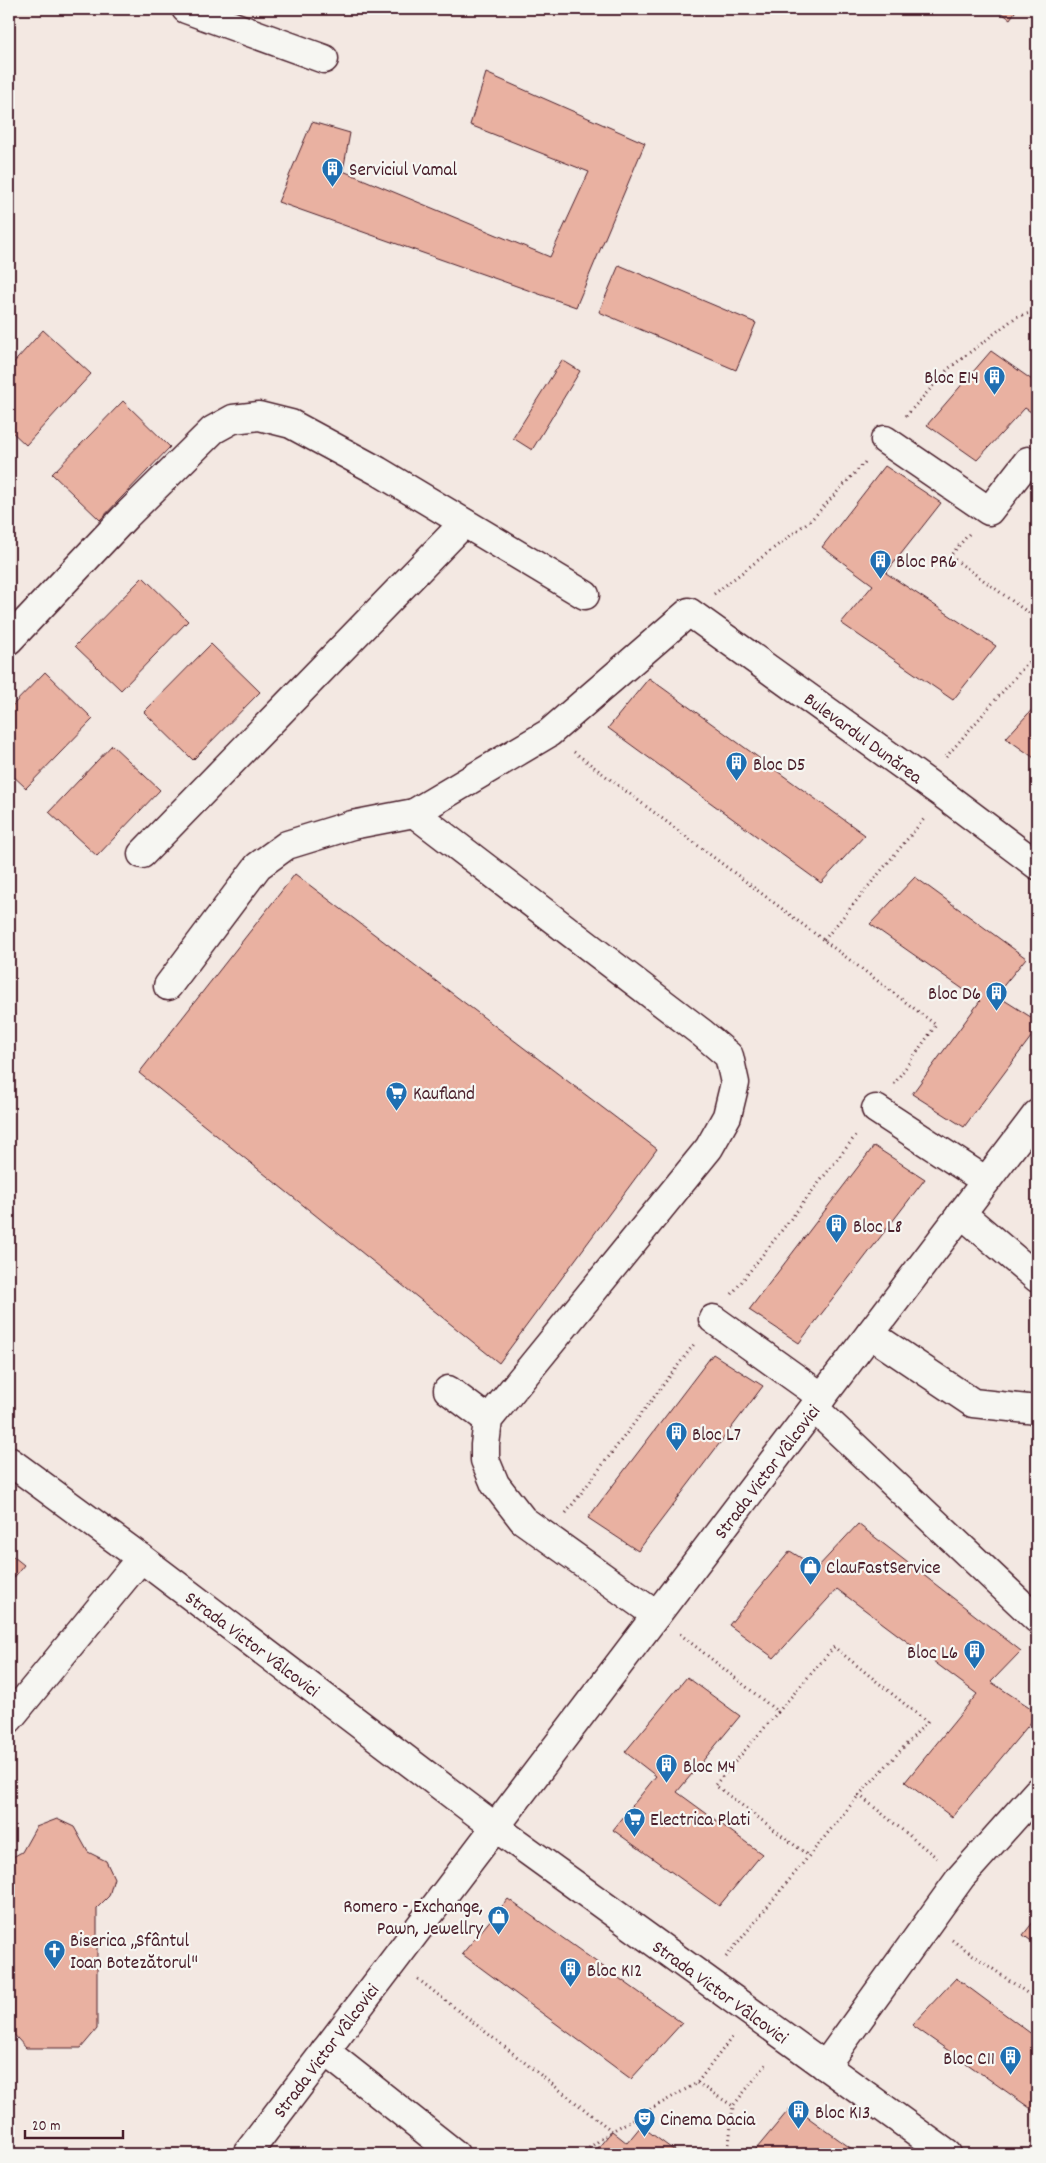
<svg xmlns="http://www.w3.org/2000/svg" width="1046" height="2163" font-family="Dekko,sans-serif">
	<style>
		.building { fill: #e9b1a1; stroke: #4a1f2b }
		.lines { fill: none; stroke-linecap: round; stroke-linejoin: round }
		.minor-casing { stroke: #4a1f2b; stroke-width: 31 }
		.path { stroke: #4a1f2b; stroke-width: 3; stroke-dasharray: 1 4; stroke-linecap: butt }
		.minor { stroke: #f6f6f2; stroke-width: 28 }
		.tram { stroke: #4a1f2b; stroke-width: 1 }
		.labels { text-anchor: middle; stroke-width: 4.5; stroke-linejoin: round; paint-order: stroke }
		.poi-label { font-size: 19px; fill: #4a1f2b; stroke: #f6f6f2; text-anchor: start }
		.street-label { font-size: 19px; fill: #4a1f2b; stroke: #f6f6f2 }
	</style>
	<rect width="100%" height="100%" fill="#f3e8e2"/>
	<filter id="ink" filterUnits="userSpaceOnUse"><feTurbulence type="fractalNoise" baseFrequency=".02" numOctaves="2"/><feDisplacementMap in="SourceGraphic" scale="10" xChannelSelector="R" yChannelSelector="G"/><feConvolveMatrix kernelMatrix="1 2 1 2 8 2 1 2 1" color-interpolation-filters="sRGB"/></filter>
	<g filter="url(#ink)">
		<g class="building">
			<polygon points="996,9 1017,9 1010,19"/>
			<polygon points="486,73 645,143 576,307 278,202 312,122 350,133 343,171 550,257 589,172 470,125"/>
			<polygon points="619,265 756,323 736,370 599,312"/>
			<polygon points="43,330 91,374 26,445 9,429 9,368"/>
			<polygon points="991,351 1035,382 1037,379 1037,416 1025,408 977,460 927,425"/>
			<polygon points="562,360 580,371 532,450 513,438"/>
			<polygon points="123,401 170,447 100,520 52,474"/>
			<polygon points="885,466 941,503 886,573 996,646 953,700 841,623 873,585 822,547"/>
			<polygon points="143,577 188,621 121,690 75,646"/>
			<polygon points="211,644 260,692 193,760 144,712"/>
			<polygon points="45,672 93,719 26,788 9,772 9,709"/>
			<polygon points="649,678 865,835 821,883 608,728"/>
			<polygon points="1037,704 1037,760 1006,738"/>
			<polygon points="112,745 160,790 97,856 49,812"/>
			<polygon points="295,874 657,1149 499,1363 139,1073"/>
			<polygon points="915,877 1026,958 996,995 1037,1021 1037,1029 964,1127 912,1094 980,1001 870,924"/>
			<polygon points="874,1146 925,1179 799,1343 749,1310"/>
			<polygon points="713,1354 763,1386 638,1551 588,1518"/>
			<polygon points="858,1524 1021,1651 991,1682 1037,1712 1037,1715 952,1817 905,1782 977,1694 837,1589 774,1658 729,1625 790,1551 817,1568"/>
			<polygon points="9,1553 24,1565 9,1584"/>
			<polygon points="687,1677 740,1716 677,1792 762,1854 719,1906 613,1830 656,1776 625,1752"/>
			<polygon points="57,1819 74,1827 88,1852 106,1861 114,1878 109,1896 97,1908 97,2029 81,2048 26,2048 9,2029 11,1908 9,1905 9,1859 22,1852 36,1827"/>
			<polygon points="508,1899 682,2023 631,2079 462,1954"/>
			<polygon points="1037,1917 1037,1945 1023,1935"/>
			<polygon points="956,1978 1037,2038 1037,2113 912,2025"/>
			<polygon points="792,2106 859,2154 752,2154"/>
			<polygon points="641,2126 679,2154 593,2154 612,2131 627,2143"/>
		</g>
		<g class="lines">
			<defs>
				<g id="minor">
					<polyline points="186,9 324,59"/>
					<polyline points="885,440 989,511 1028,461 1037,467"/>
					<polyline points="9,640 126,516 213,430 233,419 259,416 291,424 378,471 585,595"/>
					<polyline points="414,813 549,733 689,612 944,795 1037,865"/>
					<polyline points="142,854 464,523"/>
					<polyline points="168,986 258,866 287,845 352,825 414,813 702,1033 729,1056 735,1083 727,1116 709,1148 488,1420 485,1445 485,1460 495,1484 523,1520 656,1615"/>
					<polyline points="876,1109 986,1181"/>
					<polyline points="961,1213 1037,1278"/>
					<polyline points="713,1319 822,1397"/>
					<polyline points="870,1334 973,1403 1037,1410"/>
					<polyline points="448,1390 488,1420"/>
					<polyline points="814,1408 1037,1619"/>
					<polyline points="9,1461 141,1558 495,1827 947,2154"/>
					<polyline points="9,1719 141,1558"/>
					<polyline points="325,2051 455,2154"/>
					<polyline points="825,2066 961,1877 1037,1792"/>
					<polyline points="247,2154 1037,1114"/>
				</g>
			</defs>
			<use href="#minor" class="minor-casing"/>
			<g class="path">
				<polyline points="906,416 948,369 1016,317 1037,311"/>
				<polyline points="969,534 950,556 1037,619"/>
				<polyline points="714,594 812,519 865,462"/>
				<polyline points="574,752 936,1025 894,1084"/>
				<polyline points="946,757 1037,652"/>
				<polyline points="824,940 924,819"/>
				<polyline points="732,1294 857,1134"/>
				<polyline points="566,1513 695,1343"/>
				<polyline points="680,1634 778,1712 834,1647 927,1722 859,1795 937,1858"/>
				<polyline points="778,1712 715,1785 809,1856"/>
				<polyline points="952,1940 1037,2000"/>
				<polyline points="726,1957 859,1795"/>
				<polyline points="418,1979 612,2131 697,2083 733,2036"/>
				<polyline points="697,2083 733,2106"/>
				<polyline points="581,2154 612,2131"/>
				<polyline points="728,2154 733,2106 768,2062"/>
			</g>
			<use href="#minor" class="minor"/>
			<polyline class="tram" points="9,2145 21,2154"/>
		</g>
	</g>
	<defs>
		<symbol id="building-pin" viewBox="-11 -11 22 30"><path d="M0 17L-7.5 6A9.5 9.5 0 1 1 7.5 6Z" fill="#1f6fb2" stroke="#f6f6f2"/><path d="M-4-6H4V6H1V3H-1V6H-4ZM-2.5-4.3h1.7v1.8h-1.7ZM.8-4.3h1.7v1.8H.8ZM-2.5-1h1.7V.8h-1.7ZM.8-1h1.7V.8H.8Z" fill="#fff"/></symbol>
		<symbol id="supermarket-pin" viewBox="-11 -11 22 30"><path d="M0 17L-7.5 6A9.5 9.5 0 1 1 7.5 6Z" fill="#1f6fb2" stroke="#f6f6f2"/><path d="M-6-5.5h2.5l.6 2H6L4.5 2H-2.5L-4.4-4H-6ZM-1.5 3.2a1.3 1.3 0 1 0 .1 0ZM3 3.2a1.3 1.3 0 1 0 .1 0Z" fill="#fff"/></symbol>
		<symbol id="shop-pin" viewBox="-11 -11 22 30"><path d="M0 17L-7.5 6A9.5 9.5 0 1 1 7.5 6Z" fill="#1f6fb2" stroke="#f6f6f2"/><path d="M-5-2.5h2.3a2.7 3.5 0 0 1 5.4 0H5L5.5 6h-11ZM-1.5-2.5h3a1.5 2.3 0 0 0-3 0Z" fill="#fff"/></symbol>
		<symbol id="church-pin" viewBox="-11 -11 22 30"><path d="M0 17L-7.5 6A9.5 9.5 0 1 1 7.5 6Z" fill="#1f6fb2" stroke="#f6f6f2"/><path d="M-1.2-6h2.4v3.5h3.3v2.4h-3.3V6h-2.4V-.1h-3.3v-2.4h3.3Z" fill="#fff"/></symbol>
		<symbol id="theatre-pin" viewBox="-11 -11 22 30"><path d="M0 17L-7.5 6A9.5 9.5 0 1 1 7.5 6Z" fill="#1f6fb2" stroke="#f6f6f2"/><path d="M-5-5.5Q0-4 5-5.5V0Q5 5 0 6Q-5 5-5 0ZM-3.3-2.5H-1v1.5H-3.3ZM1-2.5H3.3v1.5H1ZM-2.8 1Q0 5.5 2.8 1Z" fill="#fff"/></symbol>
	</defs>
	<g fill-rule="evenodd">
		<use href="#building-pin" x="320" y="156" width="25" height="34"/>
		<use href="#building-pin" x="982" y="364" width="25" height="34"/>
		<use href="#building-pin" x="868" y="548" width="25" height="34"/>
		<use href="#building-pin" x="724" y="750" width="25" height="34"/>
		<use href="#building-pin" x="984" y="980" width="25" height="34"/>
		<use href="#supermarket-pin" x="384" y="1080" width="25" height="34"/>
		<use href="#building-pin" x="824" y="1212" width="25" height="34"/>
		<use href="#building-pin" x="664" y="1420" width="25" height="34"/>
		<use href="#shop-pin" x="798" y="1554" width="25" height="34"/>
		<use href="#building-pin" x="962" y="1638" width="25" height="34"/>
		<use href="#building-pin" x="654" y="1752" width="25" height="34"/>
		<use href="#supermarket-pin" x="622" y="1806" width="25" height="34"/>
		<use href="#shop-pin" x="486" y="1904" width="25" height="34"/>
		<use href="#church-pin" x="42" y="1938" width="25" height="34"/>
		<use href="#building-pin" x="558" y="1956" width="25" height="34"/>
		<use href="#building-pin" x="998" y="2044" width="25" height="34"/>
		<use href="#building-pin" x="786" y="2098" width="25" height="34"/>
		<use href="#theatre-pin" x="632" y="2106" width="25" height="34"/>
	</g>
	<g class="labels">
		<g class="poi-label">
			<text x="349" y="175">Serviciul Vamal</text>
			<text x="979" y="383" text-anchor="end">Bloc E14</text>
			<text x="896" y="567">Bloc PR6</text>
			<text x="753" y="770">Bloc D5</text>
			<text x="981" y="999" text-anchor="end">Bloc D6</text>
			<text x="413" y="1099">Kaufland</text>
			<text x="853" y="1232">Bloc L8</text>
			<text x="692" y="1440">Bloc L7</text>
			<text x="826" y="1573">ClauFastService</text>
			<text x="958" y="1658" text-anchor="end">Bloc L6</text>
			<text x="683" y="1772">Bloc M4</text>
			<text x="650" y="1825">Electrica Plati</text>
			<text x="483" y="1912" text-anchor="end">Romero - Exchange,<tspan x="483" dy="22">Pawn, Jewellry</tspan></text>
			<text x="70" y="1946">Biserica „Sfântul<tspan x="70" dy="22">Ioan Botezătorul"</tspan></text>
			<text x="587" y="1976">Bloc K12</text>
			<text x="995" y="2064" text-anchor="end">Bloc C11</text>
			<text x="815" y="2118">Bloc K13</text>
			<text x="660" y="2125">Cinema Dacia</text>
		</g>
		<g class="street-label">
			<text transform="translate(864 737) rotate(36)" y="7">Bulevardul Dunărea</text>
			<text transform="translate(766 1471) rotate(-53)" y="7">Strada Victor Vâlcovici</text>
			<text transform="translate(253 1643) rotate(37)" y="7">Strada Victor Vâlcovici</text>
			<text transform="translate(721 1991) rotate(36)" y="7">Strada Victor Vâlcovici</text>
			<text transform="translate(325 2050) rotate(-53)" y="7">Strada Victor Vâlcovici</text>
		</g>
	</g>
	<rect width="1046" height="2163" fill="none" stroke="#f6f6f2" stroke-width="30"/>
	<rect x="15" y="15" width="1016" height="2133" fill="none" stroke="#4a1f2b" stroke-width="2" filter="url(#ink)"/>
	<path d="M25 2130v8h98v-8" fill="none" stroke="#4a1f2b" stroke-width="2.5"/>
	<text x="32" y="2130" font-size="15" fill="#4a1f2b" stroke="#f6f6f2" stroke-width="4" paint-order="stroke">20 m</text>
</svg>
